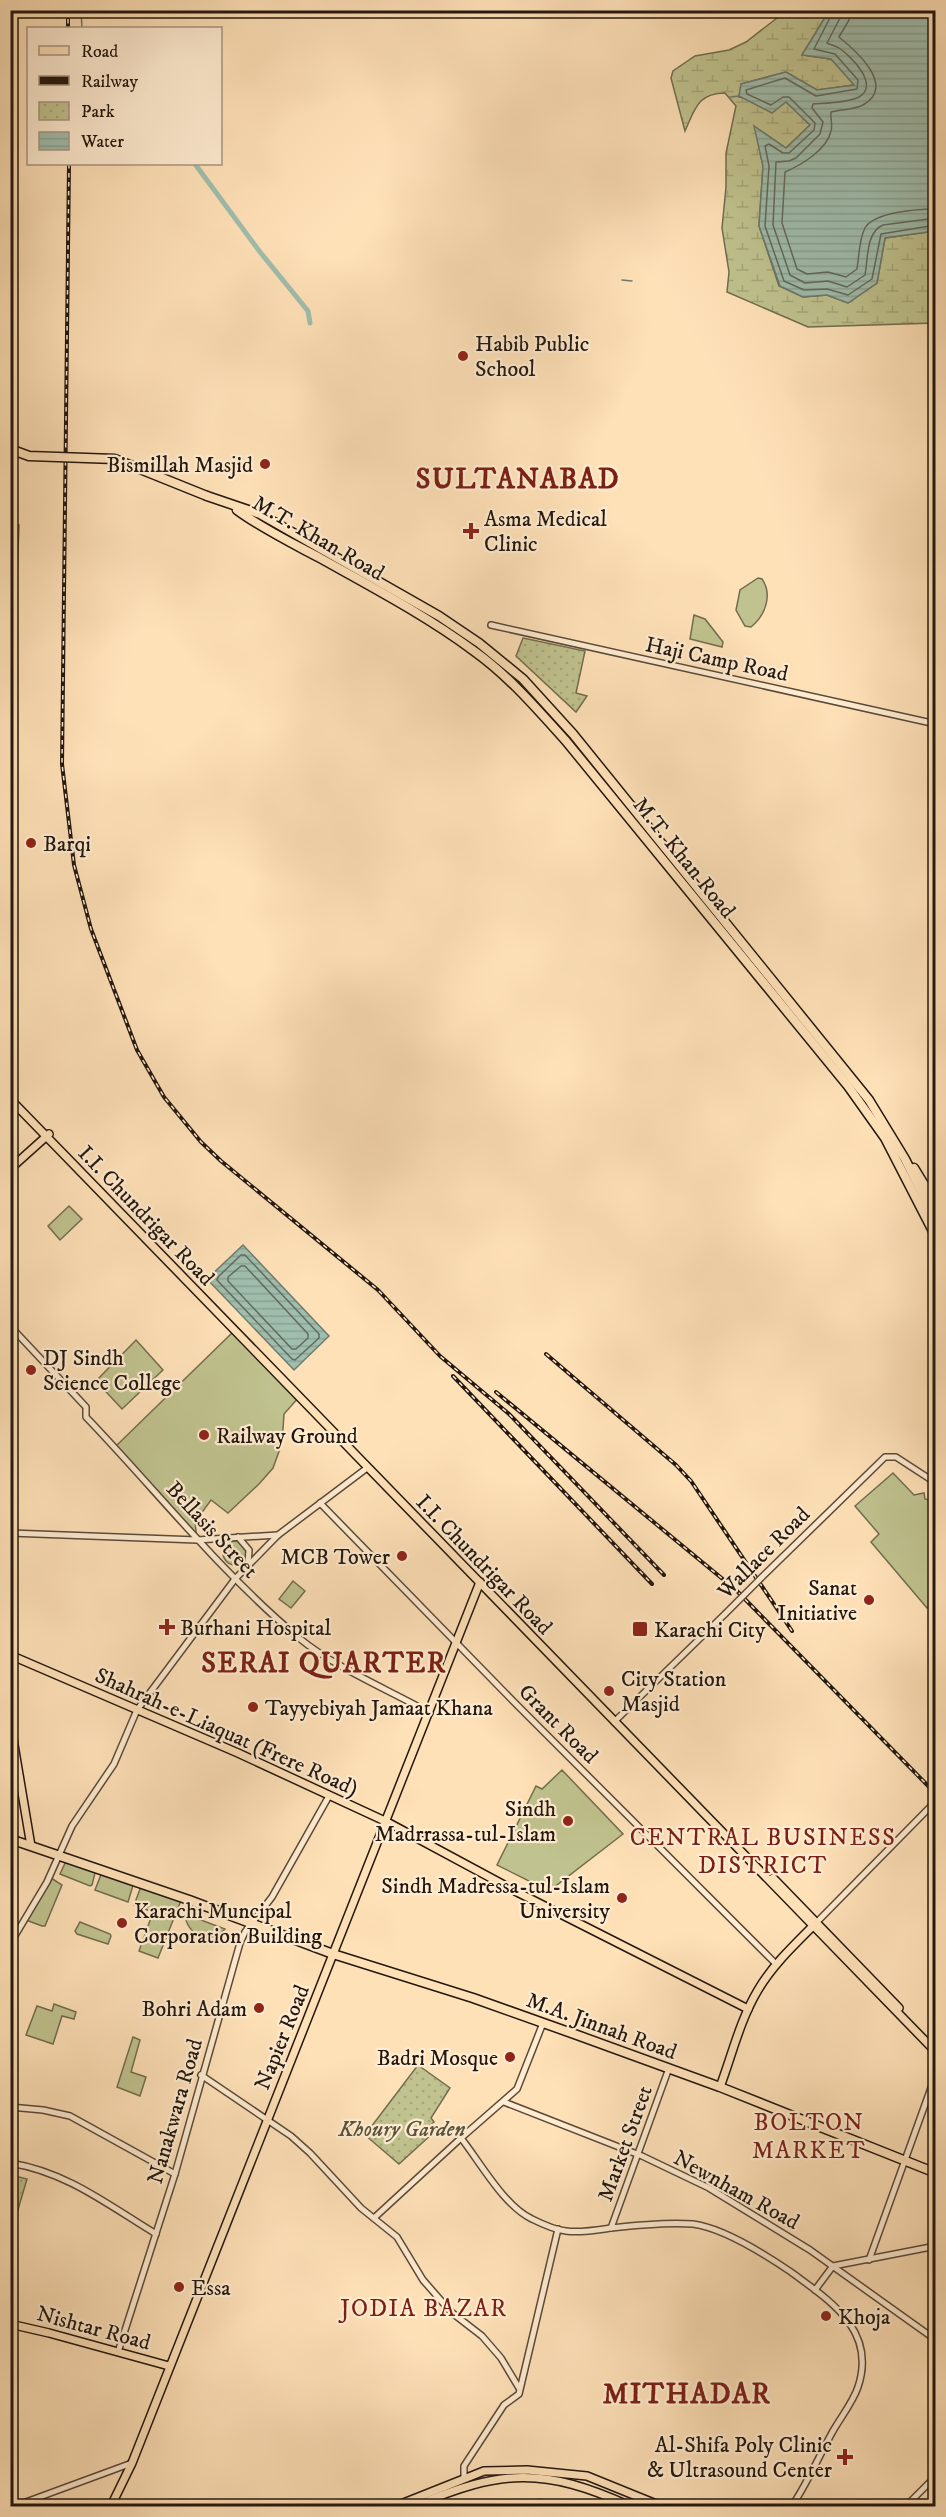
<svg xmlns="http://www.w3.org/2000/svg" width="946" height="2517" font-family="'IM FELL DW Pica',serif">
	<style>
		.green { fill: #c0c38f; stroke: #726d4f; stroke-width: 1.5 }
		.wetland { fill: url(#wetland-marsh); stroke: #726d4f; stroke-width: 1.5 }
		.park { fill: url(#park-dots); stroke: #726d4f; stroke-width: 1.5 }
		.water { fill: url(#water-rules); stroke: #6e7b6e; stroke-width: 1.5 }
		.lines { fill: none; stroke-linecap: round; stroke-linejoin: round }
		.shore { stroke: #626a5e; stroke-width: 1.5 }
		.stream { stroke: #6e7b6e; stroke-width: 1.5 }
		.canal { stroke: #a0beae; stroke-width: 5 }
		.minor-casing { stroke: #5a4a39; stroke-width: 8 }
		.major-casing { stroke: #23170f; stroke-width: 10 }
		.highway-casing { stroke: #23170f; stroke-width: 11 }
		.minor { stroke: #ffecd1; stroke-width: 5 }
		.major { stroke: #ffe1b8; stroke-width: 7 }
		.highway { stroke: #ffe1b8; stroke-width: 8 }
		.rail-casing { stroke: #23170f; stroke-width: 4 }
		.rail { stroke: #ffecd1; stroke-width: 1.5; stroke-dasharray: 4.5; stroke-linecap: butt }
		.minor-bridge-casing { stroke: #5a4a39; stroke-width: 8; stroke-linecap: butt }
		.highway-bridge-casing { stroke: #23170f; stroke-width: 11; stroke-linecap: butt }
		.minor-bridge { stroke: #ffecd1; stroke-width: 5 }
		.highway-bridge { stroke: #ffe1b8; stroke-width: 8 }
		.poi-dot { fill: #8f2418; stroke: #ffecd1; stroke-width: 2 }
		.labels { text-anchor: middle; stroke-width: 4.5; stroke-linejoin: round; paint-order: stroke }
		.poi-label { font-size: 22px; fill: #23170f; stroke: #ffecd1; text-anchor: start }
		.street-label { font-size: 22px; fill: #23170f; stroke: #ffecd1 }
		.park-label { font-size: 22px; font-style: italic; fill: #5a533c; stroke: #ffecd1 }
		.neighbourhood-label { font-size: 24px; letter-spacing: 1.5px; fill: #7a1f14; stroke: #ffecd1 }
		.district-label { font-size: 28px; font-weight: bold; letter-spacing: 1.5px; fill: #7a1f14; stroke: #ffecd1 }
	</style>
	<defs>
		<pattern id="wetland-marsh" width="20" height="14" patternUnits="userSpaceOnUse" patternTransform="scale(1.5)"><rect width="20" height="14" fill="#c0c38f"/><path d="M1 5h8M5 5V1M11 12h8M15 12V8" fill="none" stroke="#a5a77a"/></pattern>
		<pattern id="park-dots" width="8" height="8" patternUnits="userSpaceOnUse" patternTransform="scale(1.5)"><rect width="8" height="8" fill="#c0c38f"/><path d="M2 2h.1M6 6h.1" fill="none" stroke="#a5a77a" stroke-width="1.8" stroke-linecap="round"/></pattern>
		<pattern id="water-rules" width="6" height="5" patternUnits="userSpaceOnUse" patternTransform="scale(1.5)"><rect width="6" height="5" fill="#a0beae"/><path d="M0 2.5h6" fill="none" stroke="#8aa394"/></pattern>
	</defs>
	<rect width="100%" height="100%" fill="#ffe1b8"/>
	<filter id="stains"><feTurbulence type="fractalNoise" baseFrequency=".00333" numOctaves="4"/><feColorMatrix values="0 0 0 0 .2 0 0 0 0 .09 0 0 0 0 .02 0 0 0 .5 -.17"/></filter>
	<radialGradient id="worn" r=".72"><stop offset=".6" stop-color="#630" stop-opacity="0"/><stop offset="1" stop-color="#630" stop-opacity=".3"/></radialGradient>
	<g class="green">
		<path d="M758,578L762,579C773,595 765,616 751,627L745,626L736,610L740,590Z"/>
		<polygon points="694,615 705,619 723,642 722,647 690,639"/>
		<polygon points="69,1206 82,1219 60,1240 48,1226"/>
		<polygon points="232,1333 256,1354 299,1397 284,1414 282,1443 273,1468 259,1484 228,1513 211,1500 195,1522 197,1540 115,1447"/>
		<polygon points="136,1340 163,1370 122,1409 96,1381"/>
		<polygon points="893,1473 914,1495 924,1493 925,1499 935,1502 935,1609 930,1606 927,1608 871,1542 879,1534 855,1506"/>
		<circle cx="235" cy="1553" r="12"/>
		<polygon points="293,1581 305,1591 291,1608 279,1599"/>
		<polygon points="562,1770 623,1834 549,1891 497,1865 536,1786 542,1789"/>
		<polygon points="67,1859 96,1869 92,1885 90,1886 60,1874"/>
		<polygon points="102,1872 134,1882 128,1902 95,1890"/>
		<polygon points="51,1878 62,1885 45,1926 42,1926 26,1920"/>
		<polygon points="142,1884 182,1898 158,1958 139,1951 153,1912 134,1905"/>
		<path d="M185,1914L225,1929C211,1946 186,1935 185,1914Z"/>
		<polygon points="80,1922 110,1934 111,1936 108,1944 77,1934 75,1931"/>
		<polygon points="54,2004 76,2012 74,2019 62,2016 53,2044 26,2035 37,2006 52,2011"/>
		<polygon points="133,2037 140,2040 131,2072 146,2077 140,2096 117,2087"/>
		<polygon points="542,2499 543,2506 460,2506"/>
	</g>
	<path class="wetland" d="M786,11H829L802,55L831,59L855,85L817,90L786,72L741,84L739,97L786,102L810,125L786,148L755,127L763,166L759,226L779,286L803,297L827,295L848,303L877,283L885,238L935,231V323L808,327L727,292L729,272L722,228L726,187V153L736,106L725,93C698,93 695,109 685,131L671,78L673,71L695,56L729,50L746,42Z"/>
	<g class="park">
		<polygon points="11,525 19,525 16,607 11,607"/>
		<polygon points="523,638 585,651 576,693 587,696 576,712 516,656"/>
		<polygon points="418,2065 450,2088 431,2118 434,2122 427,2128 432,2134 399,2164 365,2135"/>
		<polygon points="11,2175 27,2179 12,2230 10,2230"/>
	</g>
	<g class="water">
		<polygon points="829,11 935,11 935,231 885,238 877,283 848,303 827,295 803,297 780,286 759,226 763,166 754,126 786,148 810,125 786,102 772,113 739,96 741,84 786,72 817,90 854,85 831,59 802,55"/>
		<polygon points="243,1245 329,1336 294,1370 207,1279"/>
	</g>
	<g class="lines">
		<g class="shore">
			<polyline points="834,10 814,49 835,54 858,80 857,89 816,96 785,78 746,90 747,94 771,105 783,97 789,97 815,123 814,130 789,153 783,153 769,144 765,146 769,166 765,226 784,281 804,290 827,289 848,295 872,279 881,234 936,225"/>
			<path d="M841,10L840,18L827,43C831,45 836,46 839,48C851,56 880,85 859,97C847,103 826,103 813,104L812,108L823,122L820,134L796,158L789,161L776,162L773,225L790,275L805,283L828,281L847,287L865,275C868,259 866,232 883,225L936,218"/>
			<path d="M850,10L849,20L839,37C855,50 897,86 863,105C854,110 841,109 831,112C830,118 833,124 831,131C827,150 801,165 785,172L782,223L797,269L807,274L828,272L846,277L857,269C859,257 859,239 865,228C874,212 918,209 936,209"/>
			<polygon points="241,1255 245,1255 319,1334 319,1338 295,1360 292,1359 217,1280 218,1277"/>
			<polygon points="241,1266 245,1266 308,1334 308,1338 296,1349 292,1349 228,1281 228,1277"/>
		</g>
		<g class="stream">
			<polyline points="81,10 82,28"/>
			<polyline points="730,97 739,96"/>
			<polyline points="622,280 632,281"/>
		</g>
		<polyline class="canal" points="195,164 260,252 308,311 310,323"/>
		<defs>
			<g id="minor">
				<polyline points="491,625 936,724"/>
				<path d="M10,1326L86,1407V1417C157,1491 220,1572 299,1638C334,1667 389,1690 430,1713"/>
				<polyline points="320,1503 515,1703 777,1965"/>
				<polyline points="10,1533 197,1540 278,1535"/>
				<polyline points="238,1537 249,1550 248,1564"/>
				<polyline points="761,1578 885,1457 896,1457 936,1483"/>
				<polyline points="614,1722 725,1614"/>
				<polyline points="815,1924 936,1801"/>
				<polyline points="10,1944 47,1882 72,1826 114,1764 137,1710 235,1579 278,1535 367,1468"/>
				<polyline points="201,2075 291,2136 310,2153 361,2208 397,2237 423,2280 451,2312 482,2336 501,2358 519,2388"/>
				<polyline points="504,2102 642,2156 709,2188 810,2250 936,2340"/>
				<polyline points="10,2107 43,2110 70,2116 175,2174"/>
				<path d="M461,2138C480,2162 504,2206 532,2219C542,2224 555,2230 566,2231C580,2233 597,2230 611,2228C637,2225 668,2222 693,2224C724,2228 766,2255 791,2272C830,2301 877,2330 858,2387C853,2402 841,2417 833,2431C819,2456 808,2482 792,2506"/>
				<path d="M10,2163C67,2172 108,2205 156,2234"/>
				<polyline points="374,2218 461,2138 517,2089 543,2023"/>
				<polyline points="611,2228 669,2068"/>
				<polyline points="869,2260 936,2074"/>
				<polyline points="815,2290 833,2266 936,2246"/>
				<polyline points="118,2352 175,2174 240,1943 245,1932 272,1897 329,1796"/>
				<polyline points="464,2478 464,2466 504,2405 519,2394 558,2229"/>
				<polyline points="15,2506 132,2463"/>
				<polyline points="906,2506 936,2476"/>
			</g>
			<g id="major">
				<polyline points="10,1099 936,2052"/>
				<polyline points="10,1169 49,1134"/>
				<polyline points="10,1655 238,1753 387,1822 519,1893 748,2009"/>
				<polyline points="10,1721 31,1846"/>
				<polyline points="773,1878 899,2008"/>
				<path d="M720,2087C732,2055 740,2020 758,1990C772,1966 793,1946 813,1926"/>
				<polyline points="10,2324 49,2333 169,2366"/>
				<polyline points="111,2506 132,2463 480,1582"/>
				<polyline points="396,2506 484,2471 527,2470 587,2476 661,2506"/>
				<path d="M415,2506C501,2469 544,2467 630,2506"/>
			</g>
			<g id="highway">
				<polyline points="207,496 260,514 439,616 479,643 523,679 573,734 869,1100 905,1159 936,1222"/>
				<path d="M237,510C263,529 292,543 320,558C372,587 427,616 474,651C509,676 537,709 566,741L848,1086L885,1138L936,1237"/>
				<polyline points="914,1168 936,1204"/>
				<polyline points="10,1839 189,1900 333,1954 473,1998 577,2035 720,2087 936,2173"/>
			</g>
		</defs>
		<use href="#minor" class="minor-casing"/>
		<use href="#major" class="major-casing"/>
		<use href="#highway" class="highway-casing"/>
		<use href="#minor" class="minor"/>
		<use href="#major" class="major"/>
		<use href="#highway" class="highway"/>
		<defs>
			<g id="rail">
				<polyline points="68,10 68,28"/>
				<polyline points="69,164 62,764 74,865 91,929 137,1050 164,1097 201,1142 221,1161 378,1290 440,1356 509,1414 664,1575"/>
				<polyline points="546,1354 676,1465 691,1481 792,1631"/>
				<polyline points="453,1376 652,1584"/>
				<polyline points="496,1392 736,1590 936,1794"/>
			</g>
		</defs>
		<use href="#rail" class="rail-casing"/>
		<use href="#rail" class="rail"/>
		<defs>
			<polyline id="minor-bridge" points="725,1614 761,1578"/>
			<polyline id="highway-bridge" points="10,449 29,456 115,459 207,496"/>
		</defs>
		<use href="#minor-bridge" class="minor-bridge-casing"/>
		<use href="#highway-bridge" class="highway-bridge-casing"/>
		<use href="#minor-bridge" class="minor-bridge"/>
		<use href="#highway-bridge" class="highway-bridge"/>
	</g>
	<g class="poi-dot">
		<circle cx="463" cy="356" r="6"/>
		<circle cx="265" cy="464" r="6"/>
		<path d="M468 522h6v6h6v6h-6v6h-6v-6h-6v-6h6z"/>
		<circle cx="31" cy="843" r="6"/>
		<circle cx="31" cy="1370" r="6"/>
		<circle cx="204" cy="1435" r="6"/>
		<circle cx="402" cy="1556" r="6"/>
		<circle cx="869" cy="1600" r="6"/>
		<path d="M164 1618h6v6h6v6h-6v6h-6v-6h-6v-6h6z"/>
		<rect x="632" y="1621" width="16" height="16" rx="3"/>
		<circle cx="609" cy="1691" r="6"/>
		<circle cx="253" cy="1707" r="6"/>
		<circle cx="568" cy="1821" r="6"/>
		<circle cx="622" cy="1898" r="6"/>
		<circle cx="122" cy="1923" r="6"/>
		<circle cx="259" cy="2008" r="6"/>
		<circle cx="510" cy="2057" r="6"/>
		<circle cx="179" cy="2287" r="6"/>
		<circle cx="826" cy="2316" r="6"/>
		<path d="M842 2448h6v6h6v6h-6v6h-6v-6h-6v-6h6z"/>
	</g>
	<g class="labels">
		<g class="poi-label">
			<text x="475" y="351">Habib Public<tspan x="475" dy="25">School</tspan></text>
			<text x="253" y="472" text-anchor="end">Bismillah Masjid</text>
			<text x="484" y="526">Asma Medical<tspan x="484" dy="25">Clinic</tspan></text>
			<text x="43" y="851">Barqi</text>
			<text x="43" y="1365">DJ Sindh<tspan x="43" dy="25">Science College</tspan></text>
			<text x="216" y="1443">Railway Ground</text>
			<text x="390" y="1564" text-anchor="end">MCB Tower</text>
			<text x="857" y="1595" text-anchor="end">Sanat<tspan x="857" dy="25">Initiative</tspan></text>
			<text x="180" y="1635">Burhani Hospital</text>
			<text x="654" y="1637">Karachi City</text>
			<text x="621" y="1686">City Station<tspan x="621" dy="25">Masjid</tspan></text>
			<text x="265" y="1715">Tayyebiyah Jamaat Khana</text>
			<text x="556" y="1816" text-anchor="end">Sindh<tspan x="556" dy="25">Madrrassa-tul-Islam</tspan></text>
			<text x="610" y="1893" text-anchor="end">Sindh Madressa-tul-Islam<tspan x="610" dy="25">University</tspan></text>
			<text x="134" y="1918">Karachi Muncipal<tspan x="134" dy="25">Corporation Building</tspan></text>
			<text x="247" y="2016" text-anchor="end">Bohri Adam</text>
			<text x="498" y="2065" text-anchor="end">Badri Mosque</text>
			<text x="191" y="2295">Essa</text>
			<text x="838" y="2324">Khoja</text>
			<text x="832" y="2452" text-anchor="end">Al-Shifa Poly Clinic<tspan x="832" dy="25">&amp; Ultrasound Center</tspan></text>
		</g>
		<g class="street-label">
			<text transform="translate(319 537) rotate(30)" y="8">M.T. Khan Road</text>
			<text transform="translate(717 658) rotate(12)" y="8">Haji Camp Road</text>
			<text transform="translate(685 857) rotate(51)" y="8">M.T. Khan Road</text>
			<text transform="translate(147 1215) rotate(46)" y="8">I.I. Chundrigar Road</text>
			<text transform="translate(213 1529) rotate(47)" y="8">Bellasis Street</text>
			<text transform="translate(763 1552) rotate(-45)" y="8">Wallace Road</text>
			<text transform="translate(485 1564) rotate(46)" y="8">I.I. Chundrigar Road</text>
			<text transform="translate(559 1723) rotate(45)" y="8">Grant Road</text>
			<text transform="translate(227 1731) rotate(24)" y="8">Shahrah-e-Liaquat (Frere Road)</text>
			<text transform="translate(602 2025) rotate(20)" y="8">M.A. Jinnah Road</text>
			<text transform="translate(281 2037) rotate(-68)" y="8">Napier Road</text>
			<text transform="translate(174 2111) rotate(-74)" y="8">Nanakwara Road</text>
			<text transform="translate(624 2143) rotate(-70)" y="8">Market Street</text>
			<text transform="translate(737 2189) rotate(29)" y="8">Newnham Road</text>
			<text transform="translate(94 2327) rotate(15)" y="8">Nishtar Road</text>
		</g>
		<g class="park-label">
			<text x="402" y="2136">Khoury Garden</text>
		</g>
		<g class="neighbourhood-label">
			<text x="763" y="1845">CENTRAL BUSINESS<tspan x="763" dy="28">DISTRICT</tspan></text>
			<text x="809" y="2130">BOLTON<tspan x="809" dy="28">MARKET</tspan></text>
			<text x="424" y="2316">JODIA BAZAR</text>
		</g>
		<g class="district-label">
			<text x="518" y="488">SULTANABAD</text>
			<text x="324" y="1672">SERAI QUARTER</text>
			<text x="687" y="2403">MITHADAR</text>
		</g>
	</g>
	<rect width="946" height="2517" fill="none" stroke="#ffe1b8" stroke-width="36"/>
	<rect x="12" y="12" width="922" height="2493" fill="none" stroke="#23170f" stroke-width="3"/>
	<rect x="18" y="18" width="910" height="2481" fill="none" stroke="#23170f" stroke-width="1.5"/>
	<rect x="27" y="27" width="195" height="138" fill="#ffecd1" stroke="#a79783" stroke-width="1.5"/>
	<rect x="39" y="46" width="30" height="9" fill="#ffe1b8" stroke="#a79783" stroke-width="1.5"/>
	<text x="81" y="57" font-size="18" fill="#23170f">Road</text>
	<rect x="39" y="76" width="30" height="9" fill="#23170f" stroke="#a79783" stroke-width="1.5"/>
	<text x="81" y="87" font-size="18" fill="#23170f">Railway</text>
	<rect x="39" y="102" width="30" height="18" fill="url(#park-dots)" stroke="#a79783" stroke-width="1.5"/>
	<text x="81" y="117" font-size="18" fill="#23170f">Park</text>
	<rect x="39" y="132" width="30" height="18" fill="url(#water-rules)" stroke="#a79783" stroke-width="1.5"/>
	<text x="81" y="147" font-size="18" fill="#23170f">Water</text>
	<rect width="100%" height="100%" filter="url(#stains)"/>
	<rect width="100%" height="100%" fill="url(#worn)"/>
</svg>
